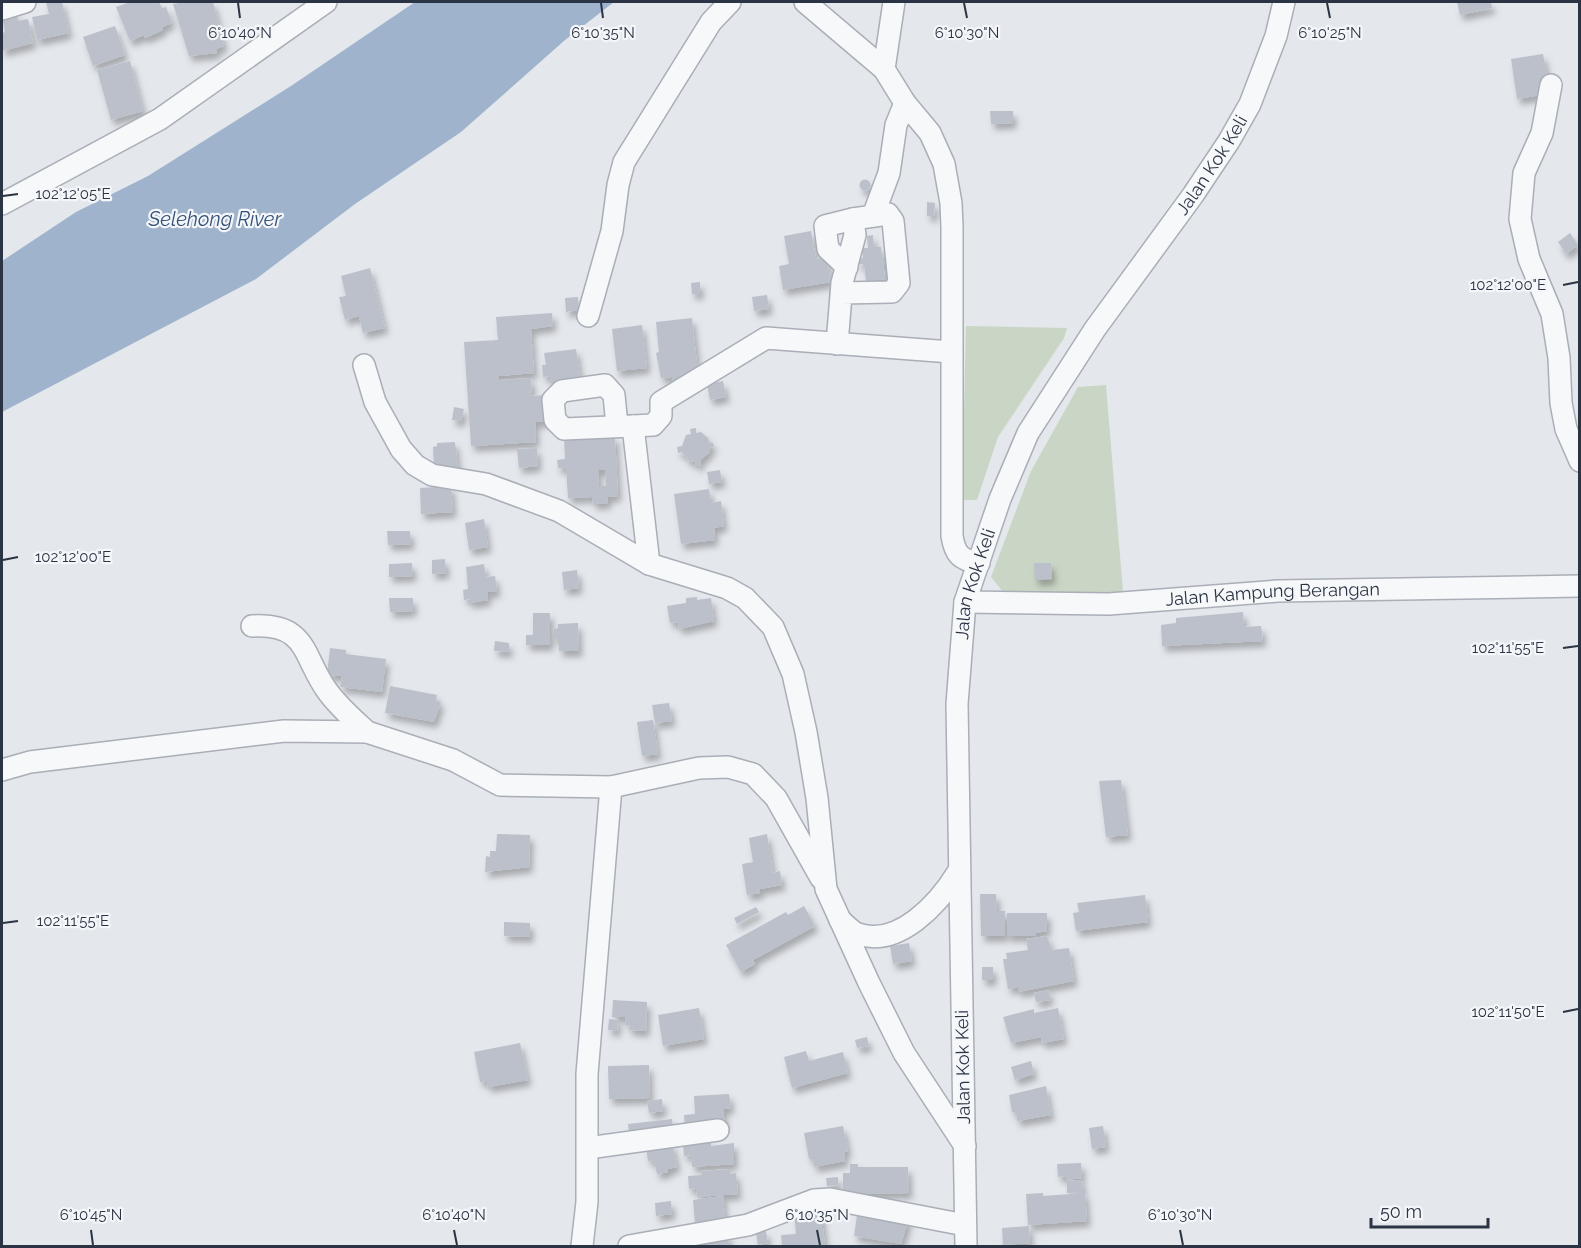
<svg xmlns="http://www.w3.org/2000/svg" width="1581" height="1248" font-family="Raleway,sans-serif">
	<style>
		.green { fill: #c9d6c5 }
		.water { fill: #9fb4cc }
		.building { fill: #bbc0ca; fill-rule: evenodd; filter: url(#shadow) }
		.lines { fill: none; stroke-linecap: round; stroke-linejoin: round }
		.minor-casing { stroke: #a9aeb7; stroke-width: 24 }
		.minor { stroke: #f7f8fa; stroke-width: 21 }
		.ticks { fill: none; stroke: #2b3445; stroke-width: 2 }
		.labels { text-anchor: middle; stroke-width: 4.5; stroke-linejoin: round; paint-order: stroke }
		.street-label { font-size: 18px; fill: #2b3445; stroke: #f4f6f9 }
		.water-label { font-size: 20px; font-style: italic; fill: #34527a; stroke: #f4f6f9 }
		.ticks-label { font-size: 15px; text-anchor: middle; fill: #2b3445; stroke: #f4f6f9; stroke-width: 4.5; stroke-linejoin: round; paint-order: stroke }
	</style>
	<defs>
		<filter id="shadow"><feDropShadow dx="3.5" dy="6" stdDeviation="3" flood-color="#0004"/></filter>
	</defs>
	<rect width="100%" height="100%" fill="#e4e7ec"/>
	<g class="green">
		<polygon points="966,326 1067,328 1064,338 998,437 977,500 962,500"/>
		<polygon points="1106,385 1123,592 1003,592 991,577 1031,471 1078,387"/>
	</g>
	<polygon class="water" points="415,2 614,2 565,40 461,132 355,204 256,279 2,412 2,261 76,212 148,176 291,86"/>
	<g class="building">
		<polygon points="46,2 62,2 69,33 37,40 32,17 49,14"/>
		<polygon points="130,2 159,2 162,8 166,7 172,23 162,27 163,30 145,38 144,35 130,41 116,7"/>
		<polygon points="185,2 213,2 224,46 216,49 217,53 189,56 173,4"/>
		<polygon points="1457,2 1491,2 1492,8 1460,15"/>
		<polygon points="17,13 18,21 28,19 33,43 2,51 2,33 5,32 2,17"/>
		<polygon points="115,26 125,55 93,66 83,37"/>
		<polygon points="1543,54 1548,82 1539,83 1541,95 1517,99 1511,59"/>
		<polygon points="130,61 143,111 111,120 97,70"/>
		<polygon points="990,111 1013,111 1013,123 991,124"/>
		<circle cx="865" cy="185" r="5.5"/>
		<polygon points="927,202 935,203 934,216 927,216"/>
		<polygon points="811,231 816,259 826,257 831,282 783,290 779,266 789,264 784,236"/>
		<polygon points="1570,233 1578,245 1566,254 1558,242"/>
		<polygon points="873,235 874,247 881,247 882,257 887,256 887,261 883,261 885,279 866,281 864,264 858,264 857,259 863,258 862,248 868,248 867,236"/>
		<polygon points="370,268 385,328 363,333 359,316 345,320 339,297 346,296 341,276"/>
		<polygon points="700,282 700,294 692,294 691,283"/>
		<polygon points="767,295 769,309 754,311 752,297"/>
		<polygon points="578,297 579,310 566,312 565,298"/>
		<polygon points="552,313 553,326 531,329 534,373 499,376 499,380 531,378 532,396 544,395 546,422 535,422 536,442 471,446 464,342 498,340 496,317"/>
		<polygon points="692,318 698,373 687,381 673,382 672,377 661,378 656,353 659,352 656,322"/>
		<polygon points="642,325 647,368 617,371 612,329"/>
		<polygon points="576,349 580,377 575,378 575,384 564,386 563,379 550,381 550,376 543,377 542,365 546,365 544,353"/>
		<polygon points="723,381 726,397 710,400 707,384"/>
		<polygon points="454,407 464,409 461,421 452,420"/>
		<polygon points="696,428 696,433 701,432 708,438 709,443 713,443 714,447 709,448 710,452 700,460 701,465 696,466 695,461 690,462 682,452 678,453 677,447 682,446 686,435 691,434 690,429"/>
		<path d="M615,436L618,496L607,497L608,503L593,504L592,497L568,498L566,468H558L557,460L565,459L564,438ZM598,470H605L606,486H599Z"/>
		<polygon points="455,442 458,470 434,468 433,447 437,446 437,443"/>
		<polygon points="537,448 538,466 519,468 517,449"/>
		<polygon points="720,470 722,482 709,484 707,472"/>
		<polygon points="451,486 453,512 421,514 420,488"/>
		<polygon points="709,489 711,503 721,501 724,526 714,528 715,540 681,544 674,494"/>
		<polygon points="484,519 488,547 469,550 465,523"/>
		<polygon points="387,531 410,531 411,544 388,545"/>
		<polygon points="445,559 446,573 432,574 432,560"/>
		<polygon points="412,563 413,576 389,577 389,564"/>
		<polygon points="1034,563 1051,563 1052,579 1035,580"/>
		<polygon points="484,564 486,577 495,576 497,592 487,592 488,600 470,603 470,599 464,600 463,590 468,589 466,567"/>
		<polygon points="577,570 579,588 564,590 562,572"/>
		<polygon points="697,597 697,600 711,598 714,621 679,629 678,622 670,623 667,606 686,603 686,598"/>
		<polygon points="389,598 413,598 413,611 390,612"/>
		<polygon points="1243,612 1244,627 1261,626 1263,641 1162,646 1161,625 1176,623 1176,618"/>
		<polygon points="533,613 550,613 550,645 526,645 526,635 533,635"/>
		<polygon points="578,623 579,651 559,651 559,639 554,639 554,629 558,628 558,624"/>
		<polygon points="495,641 509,643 509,652 494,651"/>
		<polygon points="330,648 346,650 346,654 386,659 382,692 340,687 342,676 327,675"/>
		<polygon points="390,686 437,695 436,701 441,702 434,722 385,713"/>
		<polygon points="669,703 672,721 655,723 652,705"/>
		<polygon points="653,720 658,754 642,756 637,722"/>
		<polygon points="1121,780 1128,835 1106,837 1099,781"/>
		<polygon points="497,834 530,835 529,867 485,872 486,856 490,857 490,851 496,851"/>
		<polygon points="767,834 773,873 780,871 782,885 760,889 760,893 747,895 742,864 753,862 749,838"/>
		<polygon points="980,894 996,894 997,911 1005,911 1005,936 981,936"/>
		<polygon points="1145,895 1148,922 1076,931 1073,913 1079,912 1077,903"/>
		<polygon points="804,906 815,926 753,960 755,964 741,972 726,945 786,912 788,915"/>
		<polygon points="756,907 759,912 737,924 734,918"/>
		<polygon points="1007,913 1047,913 1047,931 1036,933 1036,936 1007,936"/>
		<polygon points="504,922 530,923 530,937 504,936"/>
		<polygon points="1047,936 1052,950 1069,948 1074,981 1018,992 1018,987 1008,989 1003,959 1007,959 1006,953 1028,950 1026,939"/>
		<polygon points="909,943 912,961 893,964 890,946"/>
		<rect x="982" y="967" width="11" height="13"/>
		<polygon points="1049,990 1050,1000 1036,1002 1034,993"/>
		<polygon points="613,1000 647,1002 646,1031 629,1030 630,1025 625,1025 626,1017 612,1017"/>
		<polygon points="699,1008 704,1039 663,1046 658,1015"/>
		<polygon points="1058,1008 1064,1039 1042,1043 1041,1037 1011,1043 1003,1017 1034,1009 1034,1013"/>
		<polygon points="609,1019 618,1020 617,1031 608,1030"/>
		<polygon points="867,1037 869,1046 857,1048 855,1040"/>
		<polygon points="520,1043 528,1080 488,1087 487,1081 480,1082 474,1052"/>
		<polygon points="806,1051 809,1061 843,1052 848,1073 792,1088 784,1057"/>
		<polygon points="1031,1061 1034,1074 1015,1080 1011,1067"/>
		<polygon points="649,1065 650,1098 609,1099 608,1066"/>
		<polygon points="1046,1086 1051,1115 1017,1121 1016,1112 1012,1112 1009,1095"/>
		<polygon points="729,1094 731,1108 723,1109 725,1126 685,1129 684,1115 695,1114 694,1096"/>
		<polygon points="662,1099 663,1111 649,1113 647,1101"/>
		<polygon points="672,1119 674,1136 630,1141 628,1124"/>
		<polygon points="843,1126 848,1151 844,1152 845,1161 814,1167 813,1159 809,1159 804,1133"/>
		<polygon points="1103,1126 1106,1147 1092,1149 1089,1128"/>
		<polygon points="711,1141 711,1146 734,1143 734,1164 692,1167 691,1155 684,1156 683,1146 692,1146 692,1142"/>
		<polygon points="672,1143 677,1167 668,1169 668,1172 657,1174 654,1160 648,1161 646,1148"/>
		<polygon points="1081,1163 1082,1178 1066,1180 1066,1176 1058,1177 1057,1164"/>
		<polygon points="850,1164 858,1164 858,1167 908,1167 909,1193 843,1194 843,1173 850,1173"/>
		<polygon points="730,1169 730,1174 736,1173 738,1194 697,1197 696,1188 689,1189 688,1176 702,1175 701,1171"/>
		<polygon points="838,1177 838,1185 827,1186 826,1178"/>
		<polygon points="1082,1180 1083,1192 1067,1193 1067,1181"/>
		<polygon points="1043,1193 1043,1196 1085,1193 1087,1221 1028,1225 1026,1194"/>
		<polygon points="723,1196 725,1220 695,1224 693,1200"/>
		<polygon points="671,1201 672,1214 656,1216 655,1203"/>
		<polygon points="858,1208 909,1218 901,1244 854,1236"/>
		<polygon points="821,1211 825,1245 782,1246 781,1235 796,1234 794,1212"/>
		<polygon points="1029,1226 1030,1243 1003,1245 1002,1228"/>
		<polygon points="766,1231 768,1243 758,1245 756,1233"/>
		<polygon points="727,1232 729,1246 702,1246 701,1243"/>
	</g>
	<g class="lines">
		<defs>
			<g id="minor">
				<path d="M805,2L884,69L905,103L930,133L944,164L951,203L952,227V536C955,554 960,560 979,563"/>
				<polyline points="2,9 25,2"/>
				<polyline points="884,69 894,2"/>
				<polyline points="1551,85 1542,133 1524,173 1520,219 1529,259 1552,314 1559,358 1561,403 1566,429 1580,461"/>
				<polyline points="2,204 160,119 326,2"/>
				<polyline points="873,216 889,173 896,125 905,103"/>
				<polyline points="847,267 828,249 825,226 853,219"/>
				<polyline points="588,316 612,231 618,185 624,162 711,22 730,2"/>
				<polyline points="837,344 842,283 855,235 853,219 888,214 893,221 899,283 892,292 841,293"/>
				<polyline points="364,365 375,402 401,449 415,465 432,475 486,484 559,511 649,564 727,588 745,598 773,627 793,674 806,732 817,798 826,889 869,983 904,1053 965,1146"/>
				<polyline points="617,426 614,395 605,385 562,391 553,400 555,420 564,429 633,426 649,564"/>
				<polyline points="633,426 653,425 661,416 661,402 766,338 951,352"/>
				<path id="s1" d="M965,602L1109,604L1278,591L1580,586"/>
				<path d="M252,626C309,623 302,657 328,692C339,707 354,720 367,732"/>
				<polyline points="2,770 30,762 284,731 367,732 453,760 500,785 611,787 699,768 728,767 753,774 776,798 821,878"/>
				<path d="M840,920C846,925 852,932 858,934C899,948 939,903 958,872"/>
				<polyline points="588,1148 718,1130"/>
				<polyline points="582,1246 587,1202 587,1074 611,787"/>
				<polyline points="629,1246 748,1225 814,1200 830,1199 965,1225"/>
				<path id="s2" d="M966,1246L957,704L965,602L1000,499L1028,433L1095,329L1193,195L1229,141L1250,104L1276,36L1284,2"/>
			</g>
		</defs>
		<use href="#minor" class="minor-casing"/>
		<use href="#minor" class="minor"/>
	</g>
	<path class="ticks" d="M238,3L240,18M601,3L603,18M964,3L967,18M1327,3L1330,18M3,196L18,194M1563,285L1578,282M3,560L18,557M1563,648L1578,646M3,923L18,921M1563,1012L1578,1009M91,1230L93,1245M454,1230L457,1245M817,1230L820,1245M1180,1230L1183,1245"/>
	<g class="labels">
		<g class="street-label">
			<text dy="6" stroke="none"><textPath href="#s2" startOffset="1150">Jalan Kok Keli</textPath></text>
			<text dy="6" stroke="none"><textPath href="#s2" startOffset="664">Jalan Kok Keli</textPath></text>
			<text dy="6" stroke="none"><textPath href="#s1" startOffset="308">Jalan Kampung Berangan</textPath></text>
			<text transform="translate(963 1067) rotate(-91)" y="6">Jalan Kok Keli</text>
		</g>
		<g class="water-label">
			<text x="215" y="226">Selehong River</text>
		</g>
	</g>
	<g class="ticks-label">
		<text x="240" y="38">6°10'40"N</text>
		<text x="603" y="38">6°10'35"N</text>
		<text x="967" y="38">6°10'30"N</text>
		<text x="1330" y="38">6°10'25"N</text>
		<text x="73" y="199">102°12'05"E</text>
		<text x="1508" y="290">102°12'00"E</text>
		<text x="73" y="562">102°12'00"E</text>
		<text x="1508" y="653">102°11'55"E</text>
		<text x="73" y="926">102°11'55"E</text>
		<text x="1508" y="1017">102°11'50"E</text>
		<text x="91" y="1220">6°10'45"N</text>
		<text x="454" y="1220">6°10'40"N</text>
		<text x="817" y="1220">6°10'35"N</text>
		<text x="1180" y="1220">6°10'30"N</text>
	</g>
	<rect width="1581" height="1248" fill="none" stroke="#2b3445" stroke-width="6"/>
	<path d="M1371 1218v9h117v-9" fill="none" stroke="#2b3445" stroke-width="3"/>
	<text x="1380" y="1218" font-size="18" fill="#2b3445" stroke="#f4f6f9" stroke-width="4.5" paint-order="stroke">50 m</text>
</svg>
